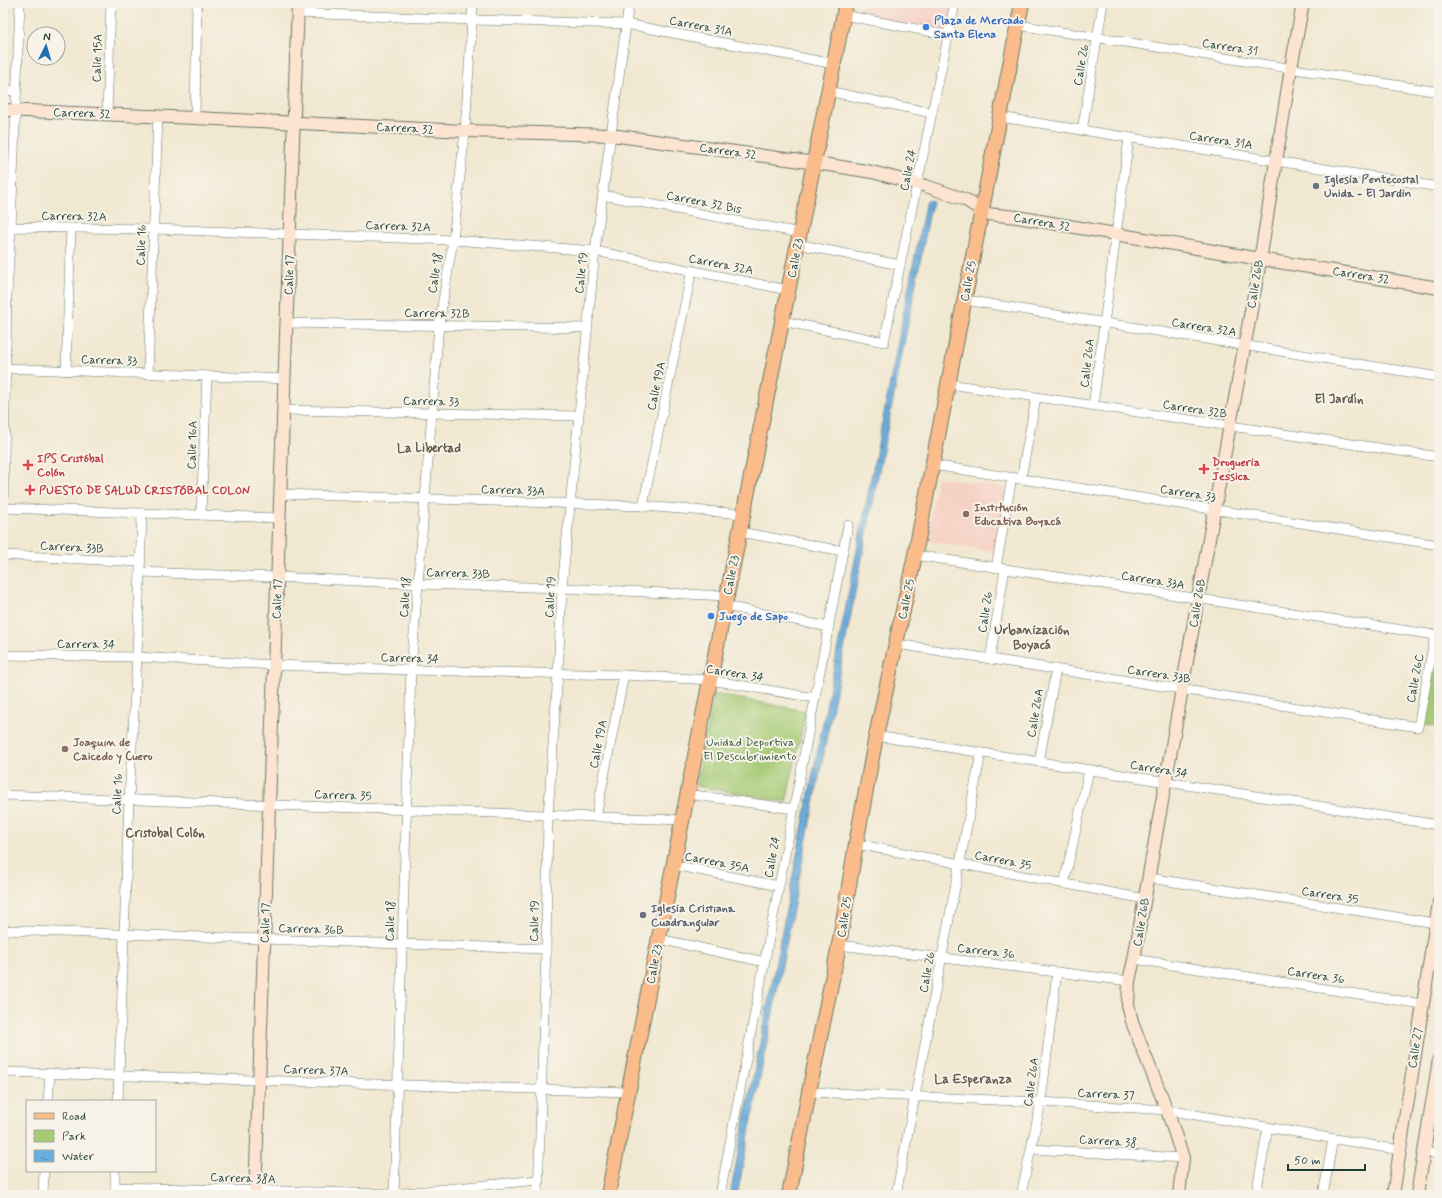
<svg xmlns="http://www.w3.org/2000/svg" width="1442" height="1198" font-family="Mynerve,sans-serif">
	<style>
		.built { fill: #f6d1c5 }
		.park { fill: #a6ca74; stroke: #628454 }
		.water { fill: url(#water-ripples); stroke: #447489 }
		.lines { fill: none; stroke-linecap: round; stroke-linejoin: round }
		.street-casing { stroke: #68796b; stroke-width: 10 }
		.secondary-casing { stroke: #68796b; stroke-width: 14 }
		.primary-casing { stroke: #68796b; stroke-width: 16 }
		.street { stroke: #fff; stroke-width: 9 }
		.secondary { stroke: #fde4d1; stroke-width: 12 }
		.primary { stroke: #fabc8b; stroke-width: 14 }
		.shop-dot { fill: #3f7fe0; stroke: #f7f3e8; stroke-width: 1.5 }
		.worship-dot { fill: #6b7280; stroke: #f7f3e8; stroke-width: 1.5 }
		.health-dot { fill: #e0444e; stroke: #f7f3e8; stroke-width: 1.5 }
		.education-dot { fill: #8d6e63; stroke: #f7f3e8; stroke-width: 1.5 }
		.labels { text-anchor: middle; stroke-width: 4; stroke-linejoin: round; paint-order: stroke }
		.shop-label { font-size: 12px; font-weight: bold; fill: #366cbe; stroke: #f7f3e8; text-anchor: start }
		.street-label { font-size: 12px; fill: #1f3d34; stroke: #f7f3e8 }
		.worship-label { font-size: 12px; font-weight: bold; fill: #5b616d; stroke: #f7f3e8; text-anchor: start }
		.health-label { font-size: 12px; font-weight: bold; fill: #be3a42; stroke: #f7f3e8; text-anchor: start }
		.education-label { font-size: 12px; font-weight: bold; fill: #785e54; stroke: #f7f3e8; text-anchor: start }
		.park-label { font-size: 12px; fill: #3a5941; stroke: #f7f3e8 }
		.neighbourhood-label { font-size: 13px; font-weight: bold; fill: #635b4d; stroke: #f7f3e8 }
	</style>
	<defs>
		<pattern id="water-ripples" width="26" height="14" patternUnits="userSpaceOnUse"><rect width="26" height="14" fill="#69acde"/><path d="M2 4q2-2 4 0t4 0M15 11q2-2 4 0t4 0" fill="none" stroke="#568db5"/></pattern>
	</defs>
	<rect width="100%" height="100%" fill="#f7f3e8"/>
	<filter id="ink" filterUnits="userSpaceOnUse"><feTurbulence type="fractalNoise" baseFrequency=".025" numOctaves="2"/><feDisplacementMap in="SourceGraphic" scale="8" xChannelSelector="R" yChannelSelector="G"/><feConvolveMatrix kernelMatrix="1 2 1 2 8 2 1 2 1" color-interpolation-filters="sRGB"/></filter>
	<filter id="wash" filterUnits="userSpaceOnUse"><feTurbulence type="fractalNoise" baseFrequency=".012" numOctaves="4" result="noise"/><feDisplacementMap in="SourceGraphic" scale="16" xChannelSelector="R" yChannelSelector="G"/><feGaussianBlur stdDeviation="0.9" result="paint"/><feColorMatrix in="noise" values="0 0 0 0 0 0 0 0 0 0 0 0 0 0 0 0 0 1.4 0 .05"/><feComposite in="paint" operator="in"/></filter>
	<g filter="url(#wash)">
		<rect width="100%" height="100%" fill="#f1e8d1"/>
		<g class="built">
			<polygon points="866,3 955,3 948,35 843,15 856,12 865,6"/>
			<polygon points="937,477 1006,488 996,552 927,541"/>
		</g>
		<g class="park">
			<polygon points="1438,640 1439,640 1439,728 1422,724"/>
			<polygon points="714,694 806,711 786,802 696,786"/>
		</g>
		<polygon class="water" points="926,200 932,201 737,1195 730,1195"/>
	</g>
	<g filter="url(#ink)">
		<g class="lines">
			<defs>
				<g id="street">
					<polyline points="298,13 473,20 626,24 834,64"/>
					<polyline points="843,15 948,35"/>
					<polyline points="1018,25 1439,92"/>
					<polyline points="3,90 16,91"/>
					<polyline points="828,91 932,113"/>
					<polyline points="107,114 111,3"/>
					<polyline points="1000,117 1439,187"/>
					<polyline points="195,118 197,3"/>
					<polyline points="1082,131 1103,3"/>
					<polyline points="603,195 800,233"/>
					<polyline points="3,227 154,229 453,240 595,251 788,290"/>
					<polyline points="797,244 900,265"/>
					<polyline points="965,300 1439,377"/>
					<polyline points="782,321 884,342 955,3"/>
					<polyline points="287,323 587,328"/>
					<polyline points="3,368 285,379"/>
					<polyline points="66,371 71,228"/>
					<polyline points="148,374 158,116"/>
					<polyline points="949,384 1439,457"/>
					<polyline points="1093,406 1129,138"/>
					<polyline points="284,410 578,416"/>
					<polyline points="933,465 1439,545"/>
					<polyline points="1021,479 1036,398"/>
					<polyline points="281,494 643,506 743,514"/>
					<polyline points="643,506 692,270"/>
					<polyline points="3,508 279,518"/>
					<polyline points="3,512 7,294 11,227 20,3"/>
					<polyline points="201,515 207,376"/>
					<polyline points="740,532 843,551"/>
					<polyline points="3,555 141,562"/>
					<polyline points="996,568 1012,477"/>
					<polyline points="140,572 277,577 417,584 562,588 727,596"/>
					<polyline points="725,606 829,627"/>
					<polyline points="897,644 1418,727 1435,635 915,555"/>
					<polyline points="3,655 137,657 274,665 411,670 624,675 710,680 815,698"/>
					<polyline points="990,659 1005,569"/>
					<polyline points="876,736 1439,825"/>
					<polyline points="1039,762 1056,669"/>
					<polyline points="687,794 794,809"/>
					<polyline points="3,795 682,820"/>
					<polyline points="596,817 624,675"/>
					<polyline points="856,844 1145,899"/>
					<polyline points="673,865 779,886"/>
					<polyline points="1149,878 1435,923"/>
					<polyline points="1064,884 1089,770"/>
					<polyline points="3,930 546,949"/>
					<polyline points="659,939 765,962"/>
					<polyline points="839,945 1129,981"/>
					<polyline points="1134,959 1422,1004"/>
					<polyline points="3,1072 628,1092"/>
					<polyline points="809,1092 1041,1102 1167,1110 1400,1150"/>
					<polyline points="48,1101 50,1074"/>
					<polyline points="118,1101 129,799 137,657 142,513"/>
					<polyline points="1032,1149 1183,1158"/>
					<polyline points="1424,1152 1439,1154"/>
					<polyline points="115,1187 394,1194 538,1180"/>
					<polyline points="43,1195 44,1171"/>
					<polyline points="115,1195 115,1171"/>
					<polyline points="394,1195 411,670 439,325 453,240 465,131 473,3"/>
					<polyline points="538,1195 546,949 548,815 558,673 562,588 595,251 629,3"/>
					<polyline points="720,1195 848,525"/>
					<polyline points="896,1195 981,753"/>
					<polyline points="1021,1195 1041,1102 1057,972"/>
					<polyline points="1256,1195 1268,1127"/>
					<polyline points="1323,1195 1333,1139"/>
				</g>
				<g id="secondary">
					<polyline points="3,110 195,118 465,131 611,135 823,164 872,172 926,186 966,200 987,214 1017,217 1260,259 1439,288"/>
					<polyline points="255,1195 298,3"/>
					<polyline points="1179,1195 1183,1158 1167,1110 1133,1025 1128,1005 1129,981 1134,959 1198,599 1259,267 1291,68 1303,3"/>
					<polyline points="1393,1195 1439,902"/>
					<polyline points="1417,1195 1439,1059"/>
				</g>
				<g id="primary">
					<polyline points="608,1195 710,680 846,3"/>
					<polyline points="789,1195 809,1092 839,945 856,844 876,736 915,555 1022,3"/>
				</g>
			</defs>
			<use href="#street" class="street-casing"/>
			<use href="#secondary" class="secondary-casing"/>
			<use href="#primary" class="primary-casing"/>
			<use href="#street" class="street"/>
			<use href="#secondary" class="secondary"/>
			<use href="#primary" class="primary"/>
		</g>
	</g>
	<g class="shop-dot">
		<circle cx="926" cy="27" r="4"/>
		<circle cx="711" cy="616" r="4"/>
	</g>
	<g class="worship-dot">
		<circle cx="1316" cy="186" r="4"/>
		<circle cx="643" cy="915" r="4"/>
	</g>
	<g class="health-dot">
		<path d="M26 459h4v4h4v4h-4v4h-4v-4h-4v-4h4z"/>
		<path d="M1202 463h4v4h4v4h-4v4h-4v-4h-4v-4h4z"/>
		<path d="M28 484h4v4h4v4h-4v4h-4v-4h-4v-4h4z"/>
	</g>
	<g class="education-dot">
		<circle cx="966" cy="514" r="4"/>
		<circle cx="65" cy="749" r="4"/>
	</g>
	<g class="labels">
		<g class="shop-label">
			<text x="934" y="24">Plaza de Mercado<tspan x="934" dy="14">Santa Elena</tspan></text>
			<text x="719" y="620">Juego de Sapo</text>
		</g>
		<g class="street-label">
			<text transform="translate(701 26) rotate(11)" y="4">Carrera 31A</text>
			<text transform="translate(1230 47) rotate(9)" y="4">Carrera 31</text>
			<text transform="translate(97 58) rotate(-88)" y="4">Calle 15A</text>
			<text transform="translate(1081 65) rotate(-80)" y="4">Calle 26</text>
			<text transform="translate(82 113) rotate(2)" y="4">Carrera 32</text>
			<text transform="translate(405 128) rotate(3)" y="4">Carrera 32</text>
			<text transform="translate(1221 140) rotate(9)" y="4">Carrera 31A</text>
			<text transform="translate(728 151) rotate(8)" y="4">Carrera 32</text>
			<text transform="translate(908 170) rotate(-78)" y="4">Calle 24</text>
			<text transform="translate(704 202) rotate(11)" y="4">Carrera 32 Bis</text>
			<text transform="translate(74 216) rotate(1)" y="4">Carrera 32A</text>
			<text transform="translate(1042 222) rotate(10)" y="4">Carrera 32</text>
			<text transform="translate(398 226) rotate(2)" y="4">Carrera 32A</text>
			<text transform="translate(141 245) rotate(-88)" y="4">Calle 16</text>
			<text transform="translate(795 258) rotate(-79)" y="4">Calle 23</text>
			<text transform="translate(721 264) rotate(11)" y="4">Carrera 32A</text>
			<text transform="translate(435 273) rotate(-81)" y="4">Calle 18</text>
			<text transform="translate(581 273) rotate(-84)" y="4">Calle 19</text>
			<text transform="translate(289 275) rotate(-88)" y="4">Calle 17</text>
			<text transform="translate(1361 275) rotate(9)" y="4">Carrera 32</text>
			<text transform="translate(968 281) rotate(-79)" y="4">Calle 25</text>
			<text transform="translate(1255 284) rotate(-80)" y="4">Calle 26B</text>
			<text transform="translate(437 313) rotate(1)" y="4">Carrera 32B</text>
			<text transform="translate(1204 327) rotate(9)" y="4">Carrera 32A</text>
			<text transform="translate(109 360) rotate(2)" y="4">Carrera 33</text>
			<text transform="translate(1087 363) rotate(-83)" y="4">Calle 26A</text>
			<text transform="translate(656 386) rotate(-78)" y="4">Calle 19A</text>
			<text transform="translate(431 401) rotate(1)" y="4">Carrera 33</text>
			<text transform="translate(1195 409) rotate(9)" y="4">Carrera 32B</text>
			<text transform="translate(192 445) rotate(-88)" y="4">Calle 16A</text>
			<text transform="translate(513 490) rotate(2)" y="4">Carrera 33A</text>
			<text transform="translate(1188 493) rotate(9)" y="4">Carrera 33</text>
			<text transform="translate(72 547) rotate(3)" y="4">Carrera 33B</text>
			<text transform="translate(458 573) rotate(2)" y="4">Carrera 33B</text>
			<text transform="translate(731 575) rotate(-79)" y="4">Calle 23</text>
			<text transform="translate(1153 580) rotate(9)" y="4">Carrera 33A</text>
			<text transform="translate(405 597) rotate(-86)" y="4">Calle 18</text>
			<text transform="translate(550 597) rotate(-87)" y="4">Calle 19</text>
			<text transform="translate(277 599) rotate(-88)" y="4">Calle 17</text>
			<text transform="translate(906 599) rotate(-78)" y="4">Calle 25</text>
			<text transform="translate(1197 603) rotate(-80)" y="4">Calle 26B</text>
			<text transform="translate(985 612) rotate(-81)" y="4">Calle 26</text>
			<text transform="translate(86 644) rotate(1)" y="4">Carrera 34</text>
			<text transform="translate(410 658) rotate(2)" y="4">Carrera 34</text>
			<text transform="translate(735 673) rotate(9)" y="4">Carrera 34</text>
			<text transform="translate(1159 674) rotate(9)" y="4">Carrera 33B</text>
			<text transform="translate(1415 678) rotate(-79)" y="4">Calle 26C</text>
			<text transform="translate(1035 713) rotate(-80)" y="4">Calle 26A</text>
			<text transform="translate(598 744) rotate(-79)" y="4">Calle 19A</text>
			<text transform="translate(1159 769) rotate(9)" y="4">Carrera 34</text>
			<text transform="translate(117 794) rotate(-87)" y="4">Calle 16</text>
			<text transform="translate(343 795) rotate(2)" y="4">Carrera 35</text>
			<text transform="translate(772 857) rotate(-79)" y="4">Calle 24</text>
			<text transform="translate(1003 860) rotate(11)" y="4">Carrera 35</text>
			<text transform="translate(717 862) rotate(11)" y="4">Carrera 35A</text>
			<text transform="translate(1330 895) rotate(9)" y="4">Carrera 35</text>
			<text transform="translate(844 917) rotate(-81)" y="4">Calle 25</text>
			<text transform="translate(390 921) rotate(-88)" y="4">Calle 18</text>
			<text transform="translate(534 921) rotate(-89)" y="4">Calle 19</text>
			<text transform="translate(1141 922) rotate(-80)" y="4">Calle 26B</text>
			<text transform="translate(265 923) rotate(-88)" y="4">Calle 17</text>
			<text transform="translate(311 929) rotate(2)" y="4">Carrera 36B</text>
			<text transform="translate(986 951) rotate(7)" y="4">Carrera 36</text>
			<text transform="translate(654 964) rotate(-79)" y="4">Calle 23</text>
			<text transform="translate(927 972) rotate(-79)" y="4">Calle 26</text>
			<text transform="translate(1316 975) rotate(9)" y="4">Carrera 36</text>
			<text transform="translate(1415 1048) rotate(-81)" y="4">Calle 27</text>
			<text transform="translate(316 1070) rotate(2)" y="4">Carrera 37A</text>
			<text transform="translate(1031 1082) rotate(-82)" y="4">Calle 26A</text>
			<text transform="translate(1106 1094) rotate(3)" y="4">Carrera 37</text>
			<text transform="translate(1108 1141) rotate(4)" y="4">Carrera 38</text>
			<text transform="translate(243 1178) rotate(2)" y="4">Carrera 38A</text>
		</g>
		<g class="worship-label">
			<text x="1324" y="183">Iglesia Pentecostal<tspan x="1324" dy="14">Unida - El Jardin</tspan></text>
			<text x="651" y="912">Iglesia Cristiana<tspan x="651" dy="14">Cuadrangular</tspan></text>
		</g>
		<g class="health-label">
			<text x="37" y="462">IPS Cristóbal<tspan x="37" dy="14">Colón</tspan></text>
			<text x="1212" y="466">Drogueria<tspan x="1212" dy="14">Jessica</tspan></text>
			<text x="39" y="494">PUESTO DE SALUD CRISTÓBAL COLON</text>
		</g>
		<g class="education-label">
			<text x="974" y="511">Institución<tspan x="974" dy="14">Educativa Boyacá</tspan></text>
			<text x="73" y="746">Joaquin de<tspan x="73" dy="14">Caicedo y Cuero</tspan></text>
		</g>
		<g class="park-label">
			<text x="750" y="746">Unidad Deportiva<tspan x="750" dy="14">El Descubrimiento</tspan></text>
		</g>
		<g class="neighbourhood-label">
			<text x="1339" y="403">El Jardín</text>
			<text x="429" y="452">La Libertad</text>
			<text x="1032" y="634">Urbanización<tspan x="1032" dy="15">Boyacá</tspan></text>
			<text x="165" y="837">Cristobal Colón</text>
			<text x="973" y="1083">La Esperanza</text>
		</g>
	</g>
	<rect width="1442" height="1198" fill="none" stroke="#f7f3e8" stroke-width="16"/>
	<rect x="26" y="1100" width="130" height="72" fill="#f7f3e8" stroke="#a1aaa0"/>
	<rect x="34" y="1113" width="20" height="6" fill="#fabc8b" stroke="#a1aaa0"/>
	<text x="62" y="1120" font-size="12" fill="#1f3d34">Road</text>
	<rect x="34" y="1130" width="20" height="12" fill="#a6ca74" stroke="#a1aaa0"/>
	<text x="62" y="1140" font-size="12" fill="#1f3d34">Park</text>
	<rect x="34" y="1150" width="20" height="12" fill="url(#water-ripples)" stroke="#a1aaa0"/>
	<text x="62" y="1160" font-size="12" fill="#1f3d34">Water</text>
	<g transform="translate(46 46) rotate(5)"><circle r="19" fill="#f7f3e8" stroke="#a1aaa0"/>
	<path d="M0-3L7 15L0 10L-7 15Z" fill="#1f6fb2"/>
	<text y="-6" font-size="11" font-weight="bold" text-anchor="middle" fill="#1f3d34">N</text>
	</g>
	<path d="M1288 1164v6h77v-6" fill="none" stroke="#1f3d34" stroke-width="2"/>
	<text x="1294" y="1164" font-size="12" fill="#1f3d34" stroke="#f7f3e8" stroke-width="3" paint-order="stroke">50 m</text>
</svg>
